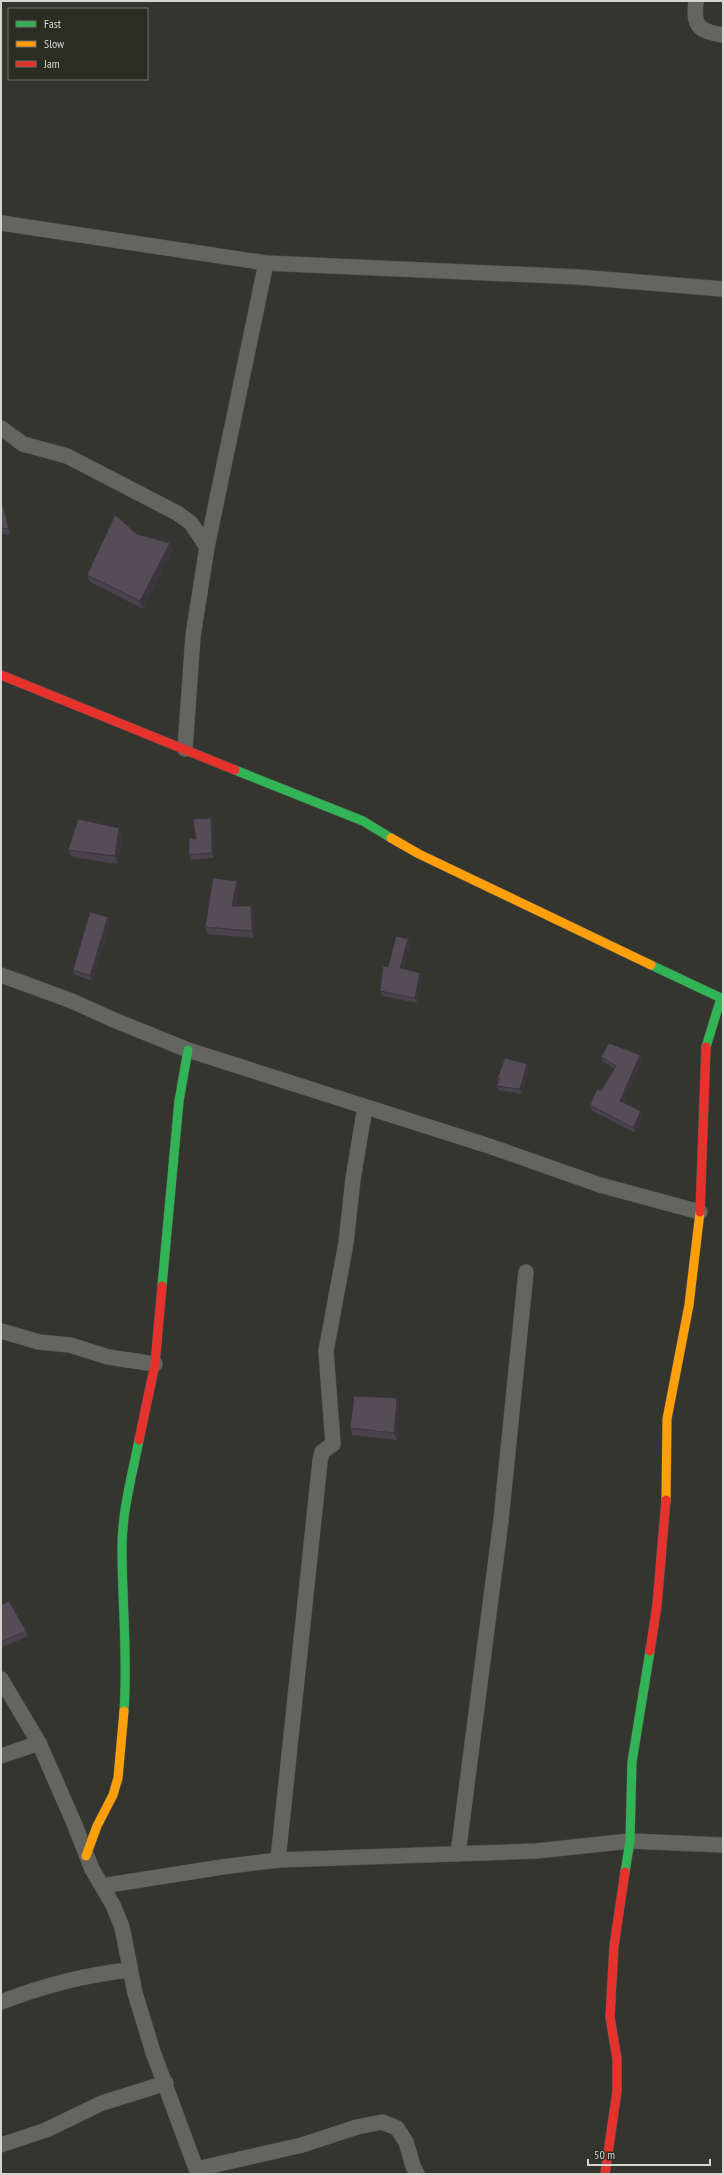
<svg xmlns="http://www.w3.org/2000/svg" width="724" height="2175" font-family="'PT Sans Narrow',sans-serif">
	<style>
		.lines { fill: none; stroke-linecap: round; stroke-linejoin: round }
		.street-casing { stroke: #50514c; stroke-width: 16 }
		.fast-casing { stroke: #50514c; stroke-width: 10 }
		.slow-casing { stroke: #50514c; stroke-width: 10 }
		.jam-casing { stroke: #50514c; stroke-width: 10 }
		.street { stroke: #646460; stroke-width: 15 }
		.fast { stroke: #30b455; stroke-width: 9 }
		.slow { stroke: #ff9f0a; stroke-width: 9 }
		.jam { stroke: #e5322d; stroke-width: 9 }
		.wall { fill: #49414b }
		.shaded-wall { fill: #3c353d }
		.building { fill: #554c57; stroke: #3c353d }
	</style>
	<rect width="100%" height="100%" fill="#34352f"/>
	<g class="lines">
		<defs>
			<g id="street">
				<path d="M696,1C693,26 698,31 723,35"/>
				<polyline points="1,223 266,263 578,277 723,289"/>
				<polyline points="1,428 23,444 67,456 177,513 191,523 207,547"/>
				<polyline points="185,749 193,636 207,547 266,263"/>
				<polyline points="1,975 72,1001 114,1020 188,1050 492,1147 600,1185 700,1212"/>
				<polyline points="1,1331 39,1342 70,1345 108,1357 155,1364"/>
				<polyline points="1,1679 39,1743 74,1823 92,1869 113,1905 122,1927 135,1993 153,2052 198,2174"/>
				<polyline points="1,1756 39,1743"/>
				<polyline points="458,1854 501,1520 526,1272"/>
				<polyline points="278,1860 320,1461 322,1452 333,1444 326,1351 346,1243 353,1179 365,1107"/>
				<polyline points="102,1886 222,1867 278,1860 536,1851 630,1841 723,1845"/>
				<path d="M1,2002C45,1985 83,1975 129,1970"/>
				<polyline points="1,2145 46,2130 102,2103 166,2083"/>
				<polyline points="197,2169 302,2145 357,2127 382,2122 397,2128 406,2142 413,2166 417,2174"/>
			</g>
			<g id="fast">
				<polyline points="235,770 363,821 391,838"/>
				<polyline points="651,965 723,999"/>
				<polyline points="706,1047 721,998"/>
				<polyline points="162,1286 179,1101 188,1050"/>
				<path d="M124,1711C128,1656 122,1603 122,1548C122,1511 132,1476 139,1440"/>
				<polyline points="625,1872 630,1841 632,1762 650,1651"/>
			</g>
			<g id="slow">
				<polyline points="391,838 419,854 651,965"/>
				<polyline points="666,1500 667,1419 689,1305 700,1212"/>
				<polyline points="86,1856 97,1826 113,1795 118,1778 124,1711"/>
			</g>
			<g id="jam">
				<polyline points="1,675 235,770"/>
				<polyline points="700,1212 706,1047"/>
				<polyline points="139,1440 155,1364 162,1286"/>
				<polyline points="650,1651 657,1605 666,1500"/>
				<polyline points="605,2174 617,2091 617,2059 610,2017 614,1946 625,1872"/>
			</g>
		</defs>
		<use href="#street" class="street-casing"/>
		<use href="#fast" class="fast-casing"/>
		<use href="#slow" class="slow-casing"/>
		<use href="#jam" class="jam-casing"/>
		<use href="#street" class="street"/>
		<use href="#fast" class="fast"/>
		<use href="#slow" class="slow"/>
		<use href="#jam" class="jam"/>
	</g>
	<g class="wall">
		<polygon points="1,499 3,504 11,535 1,534"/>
		<polygon points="137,534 173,550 143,609 90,582 87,575"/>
		<polygon points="211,818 213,822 214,858 191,860 189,855 196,839"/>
		<polygon points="119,828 122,835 118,864 71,857 68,850"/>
		<polygon points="239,888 236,906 251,906 254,914 254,938 207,934 205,927"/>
		<polygon points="108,917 110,922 92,981 75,975 73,970"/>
		<polygon points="408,939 410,944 403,968 420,973 422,977 417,1003 382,996 380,991 388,967"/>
		<polygon points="640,1055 642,1060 623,1102 643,1116 635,1133 591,1110 590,1105 601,1091 614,1068 603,1062 601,1057"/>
		<polygon points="529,1068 522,1094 498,1090 496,1086 498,1082 497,1079"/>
		<polygon points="397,1398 399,1405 397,1440 352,1435 350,1428"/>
		<polygon points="1,1605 26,1631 28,1636 1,1648"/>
	</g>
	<g class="shaded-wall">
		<polygon points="1,499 3,504 11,535 9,529"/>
		<polygon points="170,543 173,550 143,609 140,601"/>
		<polygon points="211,818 213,822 214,858 212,853"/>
		<polygon points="119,828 122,835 118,864 115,856"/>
		<polygon points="237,881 239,888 235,913 232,906"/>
		<polygon points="251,906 254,914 254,938 252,931"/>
		<polygon points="108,917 110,922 92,981 90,976"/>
		<polygon points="408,939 410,944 402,972 400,968"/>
		<polygon points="420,973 422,977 417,1003 415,998"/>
		<polygon points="640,1055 642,1060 622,1106 620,1101"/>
		<polygon points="527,1064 529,1068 522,1094 520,1089"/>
		<polygon points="641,1111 643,1116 635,1133 633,1128"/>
		<polygon points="397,1398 399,1405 397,1440 394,1433"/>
	</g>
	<g class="building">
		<polygon points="1,499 9,529 1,528"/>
		<polygon points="115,515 137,534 170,543 140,601 87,575"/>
		<polygon points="211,818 212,853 189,855 189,838 196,839 193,819"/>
		<polygon points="78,819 119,828 115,856 68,850"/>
		<polygon points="213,878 237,881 232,906 251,906 252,931 205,927"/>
		<polygon points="90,912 108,917 90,976 73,970"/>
		<polygon points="396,936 408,939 400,968 420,973 415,998 380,991 383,966 388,967"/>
		<polygon points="609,1043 640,1055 620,1101 641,1111 633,1128 590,1105 597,1089 601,1091 616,1066 601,1057"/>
		<polygon points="505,1058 527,1064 520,1089 496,1086 500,1079 497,1079"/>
		<polygon points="354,1396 397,1398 394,1433 350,1428"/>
		<polygon points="9,1601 26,1631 1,1642 1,1605"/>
	</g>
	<rect width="724" height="2175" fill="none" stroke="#d4d5cf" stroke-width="4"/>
	<rect x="8" y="8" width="140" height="72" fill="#2b2d23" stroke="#6f7068"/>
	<rect x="16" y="21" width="20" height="6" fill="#30b455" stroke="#6f7068"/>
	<text x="44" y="28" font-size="12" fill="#d4d5cf">Fast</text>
	<rect x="16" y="41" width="20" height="6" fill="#ff9f0a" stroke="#6f7068"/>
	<text x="44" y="48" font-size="12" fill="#d4d5cf">Slow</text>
	<rect x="16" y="61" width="20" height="6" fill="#e5322d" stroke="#6f7068"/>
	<text x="44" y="68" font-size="12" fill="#d4d5cf">Jam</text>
	<path d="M588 2159v6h122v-6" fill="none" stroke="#d4d5cf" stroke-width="2"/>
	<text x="594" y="2159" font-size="12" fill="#d4d5cf" stroke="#2b2d23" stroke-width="3" paint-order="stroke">50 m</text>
</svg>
